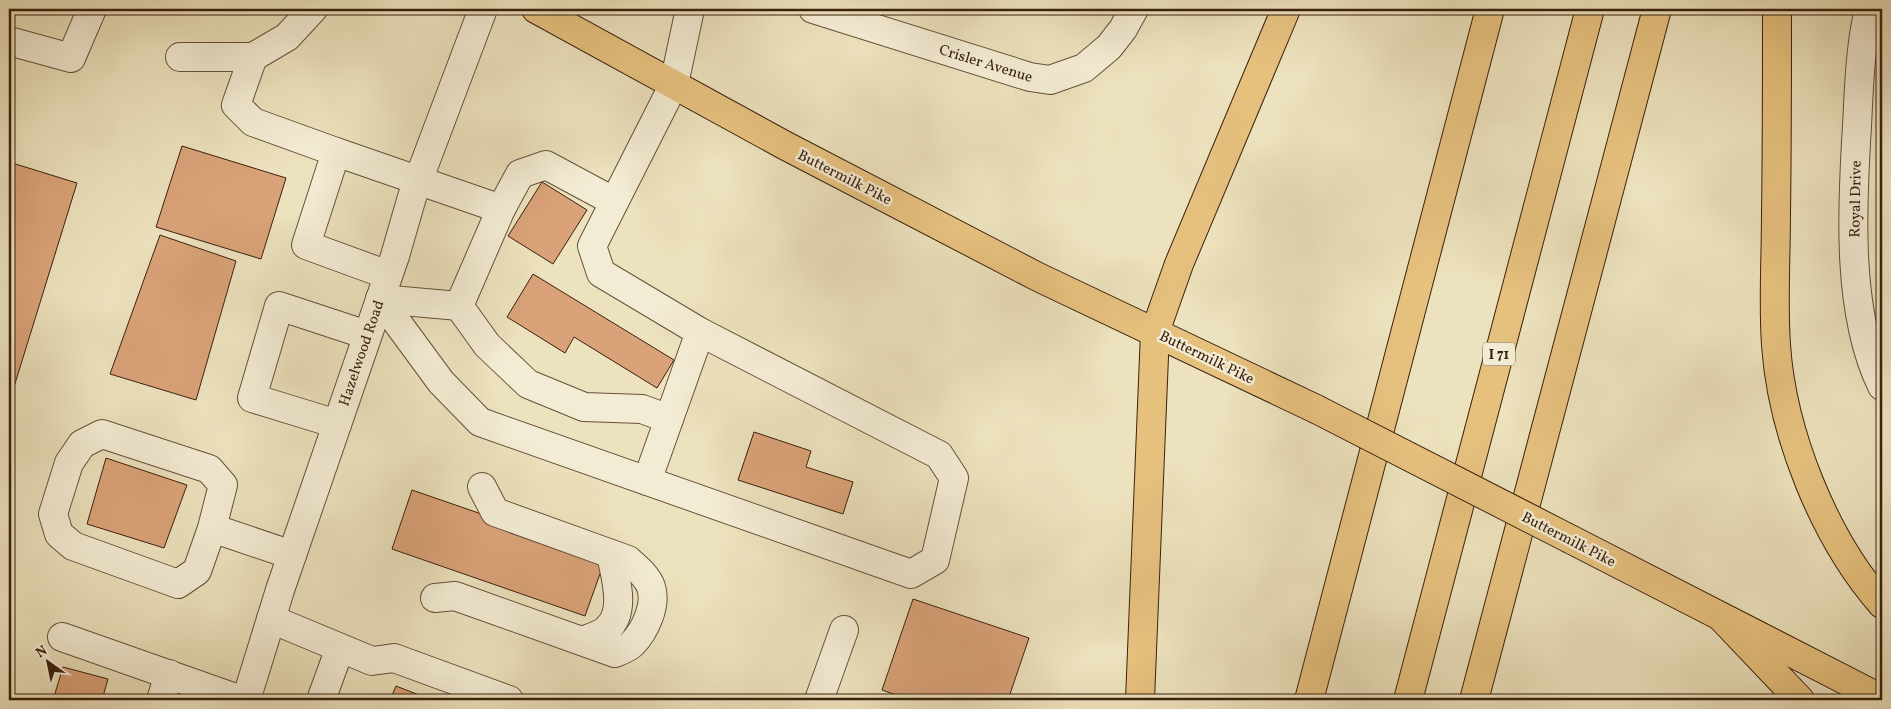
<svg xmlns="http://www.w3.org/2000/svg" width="1891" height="709" font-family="Vollkorn,serif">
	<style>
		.building { fill: #daa278; stroke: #3a200f }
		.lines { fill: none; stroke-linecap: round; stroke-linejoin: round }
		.minor-casing { stroke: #66503a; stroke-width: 30 }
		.major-casing { stroke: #3a200f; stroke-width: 30 }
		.highway-casing { stroke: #3a200f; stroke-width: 30 }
		.minor { stroke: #f3ecd4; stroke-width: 28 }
		.major { stroke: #e6c17e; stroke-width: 28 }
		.highway { stroke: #e6c17e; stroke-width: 28 }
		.major-bridge-casing { stroke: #3a200f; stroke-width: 30; stroke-linecap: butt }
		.major-bridge { stroke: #e6c17e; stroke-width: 28 }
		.labels { text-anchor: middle; stroke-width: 5; stroke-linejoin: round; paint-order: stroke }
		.shield { fill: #f3ecd4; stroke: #725d4a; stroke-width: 1 }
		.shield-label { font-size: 14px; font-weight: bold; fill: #3a200f }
		.street-label { font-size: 15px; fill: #3a200f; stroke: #f3ecd4 }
	</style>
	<rect width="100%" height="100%" fill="#ece2bd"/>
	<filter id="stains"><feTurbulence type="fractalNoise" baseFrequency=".004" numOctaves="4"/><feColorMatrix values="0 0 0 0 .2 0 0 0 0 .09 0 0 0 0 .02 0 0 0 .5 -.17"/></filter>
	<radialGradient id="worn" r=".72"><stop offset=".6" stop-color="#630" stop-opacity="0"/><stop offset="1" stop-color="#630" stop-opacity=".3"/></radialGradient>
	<g class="building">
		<polygon points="182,146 286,178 261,259 156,227"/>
		<polygon points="9,162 77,183 9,403"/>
		<polygon points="542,182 587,210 553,264 508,236"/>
		<polygon points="160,235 236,261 196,400 110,374"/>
		<polygon points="533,274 674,360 657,388 574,337 565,353 507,317"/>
		<polygon points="754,432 811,451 806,467 853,482 843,514 738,480"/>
		<polygon points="106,458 187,485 164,548 87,524"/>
		<polygon points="412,490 606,557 585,616 392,549"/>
		<polygon points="913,599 1029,638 1008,700 911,700 882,690"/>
		<polygon points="63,667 108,679 102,700 53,700"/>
		<polygon points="396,686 432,700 390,700"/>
	</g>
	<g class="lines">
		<defs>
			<g id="minor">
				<polyline points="690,9 674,84 592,246 601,273 700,332"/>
				<polyline points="813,9 1030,77 1050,80 1084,68 1109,47 1123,29 1134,9"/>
				<path d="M1869,9C1860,47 1859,87 1857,126C1852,206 1846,313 1882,386"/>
				<polyline points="9,41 71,58 92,9"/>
				<polyline points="180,57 253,57 287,37 313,9"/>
				<polyline points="253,57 236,105 253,122 336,152 306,245 388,275"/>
				<polyline points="336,152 501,209"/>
				<polyline points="380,299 441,382 480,422 911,574 935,560 954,478 939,455 700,332 647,481"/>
				<polyline points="380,299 459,306 487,345 528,384 584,407 642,409 669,419"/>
				<polyline points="459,306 501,209 520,174 546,165 613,201"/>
				<polyline points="337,424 252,398 279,306 367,335"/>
				<polyline points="212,528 197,571 178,584 73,546 59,534 53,514 69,463 82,444 102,434 209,469 223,485 212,528 292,555"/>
				<path d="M435,598L455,596L615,653C620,651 628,648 632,644C645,631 657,605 651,587C647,576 636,567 628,560L495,512L482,487"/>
				<polyline points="271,619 372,661 394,658 509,700"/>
				<polyline points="62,637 241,700"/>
				<path d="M582,641C589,638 601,635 607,629C627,611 615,577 611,554"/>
				<polyline points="161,700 169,674"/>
				<polyline points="246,700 280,590 395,256 412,197 483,9"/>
				<polyline points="321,700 340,648"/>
				<polyline points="819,700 844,630"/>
			</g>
			<g id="major">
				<polyline points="536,9 786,146 1038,277 1316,409"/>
				<polyline points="1572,540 1882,699"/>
			</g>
			<g id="highway">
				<path d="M1777,9C1777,77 1777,145 1776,213C1776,257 1773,302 1776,345C1782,433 1824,538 1882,604"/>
				<polyline points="1722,618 1800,700"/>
				<polyline points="1140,700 1155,332 1179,264 1286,9"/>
				<polyline points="1309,700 1490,9"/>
				<polyline points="1408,700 1590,9"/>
				<polyline points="1474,700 1657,9"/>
			</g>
		</defs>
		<use href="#minor" class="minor-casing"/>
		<use href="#major" class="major-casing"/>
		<use href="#highway" class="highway-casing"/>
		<use href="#minor" class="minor"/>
		<use href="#major" class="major"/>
		<use href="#highway" class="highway"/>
		<defs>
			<polyline id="major-bridge" points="1316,409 1572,540"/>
		</defs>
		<use href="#major-bridge" class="major-bridge-casing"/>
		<use href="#major-bridge" class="major-bridge"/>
	</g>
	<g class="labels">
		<rect class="shield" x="1483" y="342.5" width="32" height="23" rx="4"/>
		<g class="shield-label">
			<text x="1499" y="359">I 71</text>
		</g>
		<g class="street-label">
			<text transform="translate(986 63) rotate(17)" y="5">Crisler Avenue</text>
			<text transform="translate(845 177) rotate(27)" y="5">Buttermilk Pike</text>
			<text transform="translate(1855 199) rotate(-89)" y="5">Royal Drive</text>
			<text transform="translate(361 353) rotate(-71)" y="5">Hazelwood Road</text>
			<text transform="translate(1207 357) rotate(26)" y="5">Buttermilk Pike</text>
			<text transform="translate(1569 539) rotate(27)" y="5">Buttermilk Pike</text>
		</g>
	</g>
	<rect width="1891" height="709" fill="none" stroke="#ece2bd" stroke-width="30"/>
	<rect x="10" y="10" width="1871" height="689" fill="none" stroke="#3a200f" stroke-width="2.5"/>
	<rect x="15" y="15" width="1861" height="679" fill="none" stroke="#3a200f"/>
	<g transform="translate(48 662) rotate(327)" stroke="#f3ecd4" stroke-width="4" paint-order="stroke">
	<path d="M0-4L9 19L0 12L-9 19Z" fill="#3a200f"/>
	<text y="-8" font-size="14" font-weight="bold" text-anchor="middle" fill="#3a200f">N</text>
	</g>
	<rect width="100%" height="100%" filter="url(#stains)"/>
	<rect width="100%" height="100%" fill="url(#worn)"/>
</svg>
